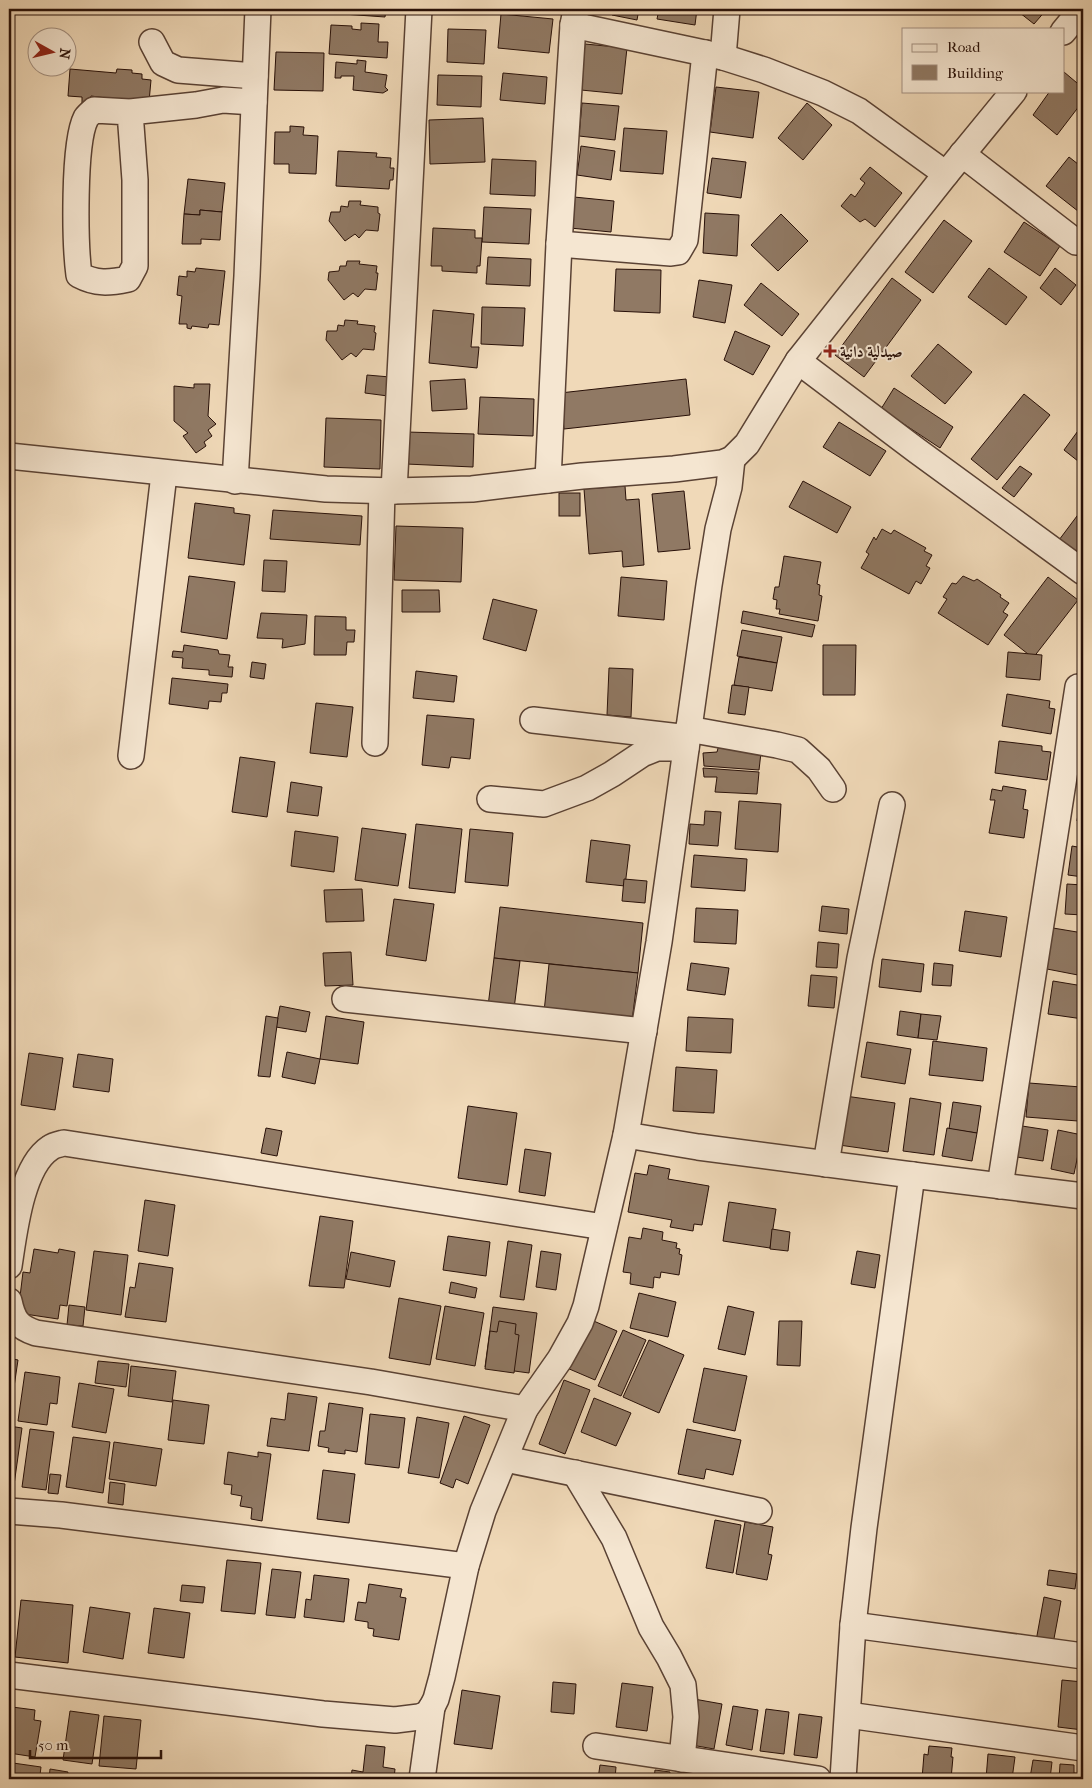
<svg xmlns="http://www.w3.org/2000/svg" width="1092" height="1788" font-family="'IM FELL French Canon',Amiri,serif">
	<style>
		.building { fill: #907964; stroke: #281008 }
		.lines { fill: none; stroke-linecap: round; stroke-linejoin: round }
		.minor-casing { stroke: #5a4234; stroke-width: 28 }
		.minor { stroke: #f5e6d1; stroke-width: 25 }
		.poi-dot { fill: #8f2418; stroke: #f5e6d1; stroke-width: 2 }
		.labels { text-anchor: middle; stroke-width: 4; stroke-linejoin: round; paint-order: stroke }
		.poi-label { font-size: 16px; font-weight: bold; fill: #281008; stroke: #f5e6d1; text-anchor: start }
	</style>
	<rect width="100%" height="100%" fill="#f0d9b8"/>
	<filter id="stains"><feTurbulence type="fractalNoise" baseFrequency=".004" numOctaves="4"/><feColorMatrix values="0 0 0 0 .2 0 0 0 0 .09 0 0 0 0 .02 0 0 0 .5 -.17"/></filter>
	<radialGradient id="worn" r=".72"><stop offset=".6" stop-color="#630" stop-opacity="0"/><stop offset="1" stop-color="#630" stop-opacity=".3"/></radialGradient>
	<g class="building">
		<polygon points="343,9 386,9 385,17 343,14"/>
		<polygon points="613,9 639,9 637,20 612,15"/>
		<polygon points="659,9 697,9 695,25 657,19"/>
		<polygon points="1015,9 1047,9 1034,24"/>
		<polygon points="501,14 553,19 549,53 498,48"/>
		<polygon points="361,23 379,24 378,42 388,42 387,58 329,54 331,25 352,26 352,29 361,30"/>
		<polygon points="448,29 486,30 484,64 447,62"/>
		<polygon points="585,44 627,48 622,94 581,90"/>
		<polygon points="276,52 324,53 323,91 274,90"/>
		<polygon points="357,60 366,61 365,72 387,75 385,87 388,90 383,93 353,90 354,76 341,76 341,78 335,78 336,62 357,64"/>
		<polygon points="70,69 116,73 117,69 132,70 132,73 142,74 142,79 151,80 149,102 106,101 106,98 91,96 90,103 82,103 82,97 68,96"/>
		<polygon points="1064,72 1083,88 1083,101 1057,135 1033,115 1050,91 1063,91"/>
		<polygon points="503,73 547,77 545,104 500,100"/>
		<polygon points="438,75 482,76 481,107 437,105"/>
		<polygon points="716,87 759,92 753,138 710,132"/>
		<polygon points="582,103 619,106 615,140 579,136"/>
		<polygon points="807,103 832,125 803,160 778,138"/>
		<polygon points="483,118 485,162 430,164 429,120"/>
		<polygon points="290,126 304,127 303,135 318,136 316,174 289,173 289,164 274,164 275,132 290,132"/>
		<polygon points="624,128 667,131 663,174 620,171"/>
		<polygon points="581,146 615,151 611,180 577,175"/>
		<polygon points="338,151 377,153 376,157 391,158 390,168 394,168 393,180 390,180 389,189 336,186"/>
		<polygon points="1069,157 1083,168 1083,215 1046,186"/>
		<polygon points="712,158 746,162 741,198 707,193"/>
		<polygon points="492,159 536,161 535,196 490,194"/>
		<polygon points="870,167 902,193 875,227 865,219 860,222 841,206 851,194 855,197 865,183 860,179"/>
		<polygon points="188,179 225,183 222,212 200,210 200,215 184,214"/>
		<polygon points="574,197 614,201 611,232 570,228"/>
		<polygon points="349,201 361,201 360,205 378,207 378,213 380,214 378,231 366,230 359,238 355,234 345,241 329,221 331,212 340,212 341,206 348,207"/>
		<polygon points="484,207 531,209 529,244 482,242"/>
		<polygon points="200,210 222,212 220,240 201,239 201,244 182,244 184,214 200,215"/>
		<polygon points="705,213 739,215 737,256 703,253"/>
		<polygon points="781,214 808,241 778,271 751,245"/>
		<polygon points="944,220 972,241 933,293 905,272"/>
		<polygon points="1024,222 1060,246 1040,276 1004,252"/>
		<polygon points="433,228 475,230 475,238 482,238 480,266 477,266 477,273 442,271 442,266 431,266"/>
		<polygon points="488,257 531,259 530,286 486,284"/>
		<polygon points="347,261 360,261 359,264 377,266 376,273 378,273 376,290 365,289 358,297 353,293 344,300 328,280 329,272 339,271 340,266 346,266"/>
		<polygon points="196,268 225,271 219,325 209,324 208,328 192,326 191,329 187,328 187,324 179,324 182,296 177,295 179,276 187,277 187,271 195,272"/>
		<polygon points="989,268 1027,297 1006,325 968,297"/>
		<polygon points="1055,268 1076,285 1061,305 1040,288"/>
		<polygon points="616,269 661,270 660,313 614,311"/>
		<polygon points="892,278 921,300 864,377 835,355"/>
		<polygon points="699,280 732,285 725,323 693,317"/>
		<polygon points="761,283 799,314 782,336 744,305"/>
		<polygon points="482,307 525,308 523,346 481,344"/>
		<polygon points="433,310 474,314 471,347 479,347 477,368 429,363"/>
		<polygon points="345,320 358,321 357,324 375,326 374,332 376,333 374,350 363,349 356,357 351,353 342,360 326,340 327,331 337,331 338,325 344,326"/>
		<polygon points="735,331 770,346 753,375 724,360"/>
		<polygon points="938,344 972,372 945,404 911,376"/>
		<polygon points="367,375 390,377 388,396 365,393"/>
		<polygon points="465,379 467,409 432,411 430,381"/>
		<polygon points="686,379 690,415 564,429 560,393"/>
		<polygon points="194,384 210,384 208,416 216,424 208,430 212,436 204,442 206,446 196,453 183,436 188,433 174,421 174,386 194,388"/>
		<polygon points="894,388 953,427 940,448 881,409"/>
		<polygon points="1024,394 1050,415 997,480 971,459"/>
		<polygon points="480,397 534,399 533,436 478,434"/>
		<polygon points="326,418 381,420 380,469 324,467"/>
		<polygon points="839,422 886,451 870,476 823,447"/>
		<polygon points="1083,424 1083,465 1064,450"/>
		<polygon points="407,432 474,434 473,467 406,464"/>
		<polygon points="1020,466 1032,474 1014,497 1002,488"/>
		<polygon points="803,481 851,507 837,533 789,507"/>
		<polygon points="625,486 626,500 639,499 644,565 623,567 622,551 589,554 584,489"/>
		<polygon points="684,491 690,549 658,552 652,494"/>
		<rect x="559" y="493" width="21" height="23"/>
		<polygon points="195,503 234,508 234,513 250,515 244,565 188,558"/>
		<polygon points="1083,508 1083,559 1059,540"/>
		<polygon points="273,510 362,516 360,545 270,539"/>
		<polygon points="396,526 463,528 461,582 394,580"/>
		<polygon points="882,529 891,534 894,530 926,548 924,551 932,555 926,566 930,568 921,584 916,581 909,594 861,568 869,554 866,552 874,537 876,540"/>
		<polygon points="784,556 821,562 817,584 820,585 819,595 822,596 818,621 779,614 780,609 776,609 777,600 773,599 775,587 779,587"/>
		<polygon points="264,560 287,561 285,592 262,591"/>
		<polygon points="189,576 235,582 227,639 181,632"/>
		<polygon points="963,576 974,581 977,579 1001,595 1000,597 1009,603 1003,612 1008,615 988,645 938,613 947,599 943,597 952,583 956,584"/>
		<polygon points="621,577 667,581 664,620 618,616"/>
		<polygon points="1048,577 1078,600 1033,658 1004,635"/>
		<polygon points="402,590 439,590 440,612 402,612"/>
		<polygon points="493,599 537,610 526,651 483,639"/>
		<polygon points="743,611 815,625 812,637 741,623"/>
		<polygon points="261,613 307,615 305,644 282,648 283,639 257,638"/>
		<polygon points="315,616 346,617 346,630 355,630 354,642 347,642 346,655 314,655"/>
		<polygon points="742,630 782,637 777,663 737,656"/>
		<polygon points="184,645 218,650 219,654 230,655 228,667 233,667 232,677 209,675 209,670 182,668 183,658 172,657 173,651 183,652"/>
		<polygon points="823,645 856,645 855,695 823,695"/>
		<polygon points="1008,652 1042,655 1040,680 1006,677"/>
		<polygon points="739,657 777,663 772,691 734,685"/>
		<polygon points="252,662 266,664 264,679 250,677"/>
		<polygon points="609,668 633,669 631,717 607,715"/>
		<polygon points="416,671 457,676 454,702 413,698"/>
		<polygon points="172,678 228,684 227,693 222,693 221,702 209,701 208,709 169,704"/>
		<polygon points="732,685 749,687 745,715 728,713"/>
		<polygon points="1007,694 1050,701 1049,708 1055,709 1051,734 1002,726"/>
		<polygon points="316,703 353,707 347,757 310,753"/>
		<polygon points="427,715 474,719 470,759 451,757 449,768 422,765"/>
		<polygon points="720,741 762,744 759,770 704,766 703,753 717,752"/>
		<polygon points="999,741 1042,746 1042,751 1051,752 1047,780 995,773"/>
		<polygon points="1083,741 1083,764 1079,763"/>
		<polygon points="240,757 275,762 267,817 232,812"/>
		<polygon points="703,768 759,772 757,794 715,792 717,777 704,777"/>
		<polygon points="291,782 322,787 318,816 287,812"/>
		<polygon points="1082,785 1083,785 1083,822 1077,821"/>
		<polygon points="1003,786 1026,790 1023,809 1028,810 1024,838 989,833 995,800 990,800 992,789 1002,791"/>
		<polygon points="739,801 781,804 778,852 735,849"/>
		<polygon points="705,811 721,812 718,846 689,844 690,824 704,825"/>
		<polygon points="416,824 462,829 455,893 409,888"/>
		<polygon points="362,828 406,834 398,886 355,880"/>
		<polygon points="470,829 513,833 508,886 465,882"/>
		<polygon points="295,831 338,837 334,872 291,866"/>
		<polygon points="591,840 630,845 625,886 586,882"/>
		<polygon points="1072,846 1083,848 1083,877 1068,875"/>
		<polygon points="694,855 747,859 745,891 691,887"/>
		<polygon points="624,879 647,881 645,903 622,901"/>
		<polygon points="1067,884 1083,885 1083,915 1065,914"/>
		<polygon points="362,889 364,921 326,922 324,890"/>
		<polygon points="394,899 434,904 426,961 386,955"/>
		<polygon points="822,906 849,909 847,934 819,931"/>
		<polygon points="500,907 643,923 638,973 494,958"/>
		<polygon points="696,908 738,910 736,944 694,942"/>
		<polygon points="965,911 1007,917 1001,957 959,951"/>
		<polygon points="1053,928 1083,933 1083,976 1047,969"/>
		<polygon points="818,942 839,944 837,968 816,967"/>
		<polygon points="351,952 353,985 325,986 323,953"/>
		<polygon points="494,958 520,961 514,1009 488,1006"/>
		<polygon points="882,959 924,964 921,992 879,987"/>
		<polygon points="691,963 729,968 725,995 687,990"/>
		<polygon points="934,963 953,965 951,986 932,985"/>
		<polygon points="549,964 638,973 632,1021 544,1012"/>
		<polygon points="811,975 837,977 834,1008 808,1006"/>
		<polygon points="1053,981 1083,986 1083,1019 1048,1014"/>
		<polygon points="280,1006 310,1012 306,1032 276,1027"/>
		<polygon points="900,1011 921,1014 918,1038 897,1035"/>
		<polygon points="921,1014 941,1016 937,1040 918,1038"/>
		<polygon points="266,1016 278,1018 270,1077 258,1076"/>
		<polygon points="326,1016 364,1022 358,1064 320,1059"/>
		<polygon points="688,1017 733,1019 731,1053 686,1051"/>
		<polygon points="933,1041 987,1048 983,1081 929,1075"/>
		<polygon points="867,1042 911,1049 905,1084 861,1077"/>
		<polygon points="287,1052 320,1059 315,1084 282,1077"/>
		<polygon points="29,1053 63,1058 55,1110 21,1105"/>
		<polygon points="78,1054 113,1059 109,1092 73,1087"/>
		<polygon points="676,1067 717,1070 714,1113 673,1111"/>
		<polygon points="1029,1083 1081,1087 1078,1121 1026,1117"/>
		<polygon points="845,1096 895,1103 888,1152 839,1145"/>
		<polygon points="910,1098 941,1103 934,1155 903,1151"/>
		<polygon points="953,1102 981,1106 977,1133 949,1129"/>
		<polygon points="468,1106 517,1113 507,1185 458,1178"/>
		<polygon points="1022,1126 1048,1130 1043,1161 1017,1157"/>
		<polygon points="266,1128 282,1131 277,1156 261,1153"/>
		<polygon points="947,1128 977,1133 972,1161 942,1156"/>
		<polygon points="1058,1130 1082,1135 1074,1174 1051,1169"/>
		<polygon points="525,1149 551,1153 545,1196 519,1192"/>
		<polygon points="649,1165 670,1169 668,1179 709,1186 702,1225 694,1224 693,1231 670,1227 672,1220 628,1212 635,1173 647,1175"/>
		<polygon points="145,1200 175,1205 168,1256 138,1251"/>
		<polygon points="729,1202 776,1209 770,1248 723,1241"/>
		<polygon points="320,1216 353,1221 344,1288 309,1286"/>
		<polygon points="643,1228 663,1232 662,1240 677,1243 676,1248 680,1249 679,1254 682,1255 679,1275 661,1272 660,1278 654,1277 653,1288 630,1284 631,1273 623,1272 629,1237 641,1239"/>
		<polygon points="772,1229 790,1232 788,1251 770,1249"/>
		<polygon points="448,1236 490,1242 486,1276 443,1270"/>
		<polygon points="508,1241 532,1245 524,1300 500,1297"/>
		<polygon points="34,1249 58,1253 59,1249 75,1252 67,1306 60,1305 58,1319 18,1313 23,1272 30,1273"/>
		<polygon points="94,1251 128,1255 121,1315 86,1310"/>
		<polygon points="541,1251 561,1254 556,1290 536,1287"/>
		<polygon points="857,1251 880,1255 875,1288 851,1284"/>
		<polygon points="351,1252 395,1261 390,1287 346,1279"/>
		<polygon points="139,1263 173,1268 166,1322 125,1317 130,1287 135,1288"/>
		<polygon points="451,1282 477,1288 475,1298 449,1293"/>
		<polygon points="639,1293 676,1302 668,1337 630,1328"/>
		<polygon points="399,1298 441,1306 430,1365 389,1358"/>
		<polygon points="69,1305 85,1307 83,1326 67,1325"/>
		<polygon points="445,1306 484,1313 475,1366 436,1359"/>
		<polygon points="728,1306 754,1312 745,1355 718,1349"/>
		<polygon points="493,1307 537,1313 529,1373 485,1367"/>
		<polygon points="589,1319 617,1331 595,1380 567,1368"/>
		<polygon points="499,1321 516,1324 515,1334 519,1335 514,1373 485,1369 490,1331 497,1332"/>
		<polygon points="779,1321 802,1321 800,1366 777,1365"/>
		<polygon points="623,1330 646,1340 621,1396 598,1386"/>
		<polygon points="649,1340 684,1355 659,1413 623,1397"/>
		<polygon points="9,1358 18,1360 10,1414 9,1414"/>
		<polygon points="98,1361 129,1364 126,1387 95,1383"/>
		<polygon points="131,1366 176,1371 172,1402 128,1396"/>
		<polygon points="704,1368 747,1376 735,1431 693,1422"/>
		<polygon points="25,1372 60,1377 57,1404 50,1403 47,1425 18,1421"/>
		<polygon points="564,1380 590,1390 565,1454 539,1444"/>
		<polygon points="79,1383 114,1389 106,1433 72,1427"/>
		<polygon points="288,1393 317,1397 309,1451 267,1446 271,1418 285,1420"/>
		<polygon points="594,1398 631,1413 616,1446 581,1432"/>
		<polygon points="173,1400 209,1405 204,1444 168,1440"/>
		<polygon points="329,1403 363,1408 357,1452 345,1450 345,1454 328,1452 329,1448 318,1446 320,1431 325,1431"/>
		<polygon points="370,1414 405,1418 399,1468 365,1464"/>
		<polygon points="464,1416 490,1425 468,1484 456,1479 453,1488 440,1483"/>
		<polygon points="417,1417 449,1423 439,1478 408,1473"/>
		<polygon points="9,1426 22,1428 14,1485 9,1484"/>
		<polygon points="30,1429 54,1432 46,1490 22,1487"/>
		<polygon points="687,1429 741,1440 733,1475 706,1469 704,1479 678,1474"/>
		<polygon points="73,1437 110,1442 103,1493 66,1487"/>
		<polygon points="114,1442 162,1449 156,1486 109,1479"/>
		<polygon points="228,1452 258,1457 258,1452 271,1454 262,1521 251,1519 252,1508 240,1506 242,1496 231,1494 232,1485 224,1484"/>
		<polygon points="323,1470 355,1474 349,1523 317,1519"/>
		<polygon points="50,1474 61,1475 58,1494 48,1493"/>
		<polygon points="110,1482 125,1484 123,1505 108,1503"/>
		<polygon points="715,1520 741,1525 733,1573 706,1568"/>
		<polygon points="745,1522 773,1527 768,1554 772,1555 767,1580 736,1574"/>
		<polygon points="227,1560 261,1563 255,1614 221,1611"/>
		<polygon points="272,1569 301,1572 295,1618 266,1615"/>
		<polygon points="1049,1570 1077,1574 1075,1589 1047,1585"/>
		<polygon points="314,1575 349,1579 344,1622 304,1617 306,1599 311,1600"/>
		<polygon points="369,1584 402,1589 400,1597 406,1598 399,1640 373,1636 374,1629 368,1628 368,1622 355,1620 358,1602 366,1603"/>
		<polygon points="182,1585 205,1587 203,1603 180,1601"/>
		<polygon points="1044,1597 1061,1601 1053,1644 1036,1641"/>
		<polygon points="21,1600 73,1605 68,1663 15,1657"/>
		<polygon points="90,1607 130,1613 123,1659 83,1652"/>
		<polygon points="154,1608 190,1613 184,1658 148,1653"/>
		<polygon points="1083,1612 1083,1643 1078,1642"/>
		<polygon points="1062,1680 1083,1682 1083,1730 1058,1727"/>
		<polygon points="553,1682 576,1684 574,1714 551,1712"/>
		<polygon points="622,1683 653,1687 647,1731 616,1727"/>
		<polygon points="462,1690 500,1696 492,1749 454,1744"/>
		<polygon points="694,1699 722,1704 714,1749 686,1744"/>
		<polygon points="733,1706 758,1710 752,1750 726,1745"/>
		<polygon points="12,1707 35,1710 34,1720 41,1721 35,1757 9,1753 9,1732"/>
		<polygon points="766,1709 789,1712 784,1754 760,1751"/>
		<polygon points="70,1711 99,1715 92,1764 63,1760"/>
		<polygon points="799,1714 822,1717 817,1758 794,1755"/>
		<polygon points="104,1716 141,1720 136,1769 99,1766"/>
		<polygon points="366,1745 385,1747 383,1767 395,1769 394,1779 351,1779 352,1770 363,1772"/>
		<polygon points="929,1746 952,1748 951,1757 953,1757 951,1779 922,1779 924,1754 928,1755"/>
		<polygon points="988,1754 1015,1757 1012,1779 986,1779"/>
		<polygon points="1033,1760 1052,1762 1050,1779 1015,1779 1016,1777 1030,1778"/>
		<polygon points="13,1763 41,1767 40,1775 44,1775 44,1779 9,1779 9,1772 12,1773"/>
		<polygon points="1060,1764 1074,1765 1074,1773 1083,1774 1083,1779 1059,1779"/>
		<polygon points="600,1765 616,1767 615,1779 598,1779"/>
		<polygon points="50,1769 68,1772 67,1776 91,1779 49,1779"/>
		<polygon points="655,1770 670,1772 669,1779 654,1779"/>
		<polygon points="684,1777 704,1779 683,1779"/>
	</g>
	<g class="lines">
		<defs>
			<g id="minor">
				<polyline points="576,10 573,25 723,57 764,70 823,93 859,111 946,174"/>
				<polyline points="1063,32 1082,9"/>
				<polyline points="152,42 163,63 178,70 255,76"/>
				<polyline points="723,57 727,9"/>
				<path d="M130,112L135,180V266L128,279C109,283 96,284 79,275C75,245 73,143 86,118C88,115 92,112 94,110L130,112L196,105L223,100L254,102"/>
				<polyline points="962,154 1076,242"/>
				<polyline points="559,244 671,253 678,252 685,240 705,53"/>
				<polyline points="798,361 916,450 1083,572"/>
				<polyline points="9,456 326,489 394,491 472,489 582,476 674,469 722,463 732,459 747,444 798,361 946,174 1014,91"/>
				<polyline points="732,459 729,487 718,529 709,585 659,942 626,1135 698,1147 912,1175 864,1528 853,1625 843,1779"/>
				<polyline points="548,480 559,244 573,25"/>
				<polyline points="235,481 247,276 258,9"/>
				<polyline points="394,491 419,9"/>
				<polyline points="533,720 680,737"/>
				<polyline points="688,729 777,745 798,750 819,769 833,789"/>
				<polyline points="375,743 382,491"/>
				<polyline points="131,756 164,474"/>
				<polyline points="490,799 544,804 587,788 612,774 642,754 657,748 686,748"/>
				<polyline points="345,999 644,1031"/>
				<polyline points="826,1164 860,958 892,805"/>
				<polyline points="912,1175 1083,1196"/>
				<polyline points="1000,1186 1078,687"/>
				<path d="M9,1266C14,1234 21,1167 50,1148C54,1145 60,1144 64,1143L604,1227"/>
				<path d="M9,1301C13,1320 18,1327 36,1333L371,1382L525,1409"/>
				<polyline points="505,1459 759,1511"/>
				<polyline points="575,1473 614,1538 651,1627 669,1657 683,1685 686,1717 682,1759"/>
				<polyline points="9,1511 61,1515 466,1566"/>
				<polyline points="853,1625 1083,1656"/>
				<polyline points="9,1675 323,1714 395,1720 419,1717 427,1714 432,1707 436,1699 442,1677 466,1566 483,1511 525,1409 560,1359 580,1323 586,1306 626,1135"/>
				<polyline points="848,1715 1083,1748"/>
				<polyline points="596,1746 818,1779"/>
				<polyline points="422,1779 432,1707"/>
			</g>
		</defs>
		<use href="#minor" class="minor-casing"/>
		<use href="#minor" class="minor"/>
	</g>
	<path class="poi-dot" d="M827.5 343.5h5v5h5v5h-5v5h-5v-5h-5v-5h5z"/>
	<g class="labels">
		<g class="poi-label">
			<text x="840" y="357">صيدلية دانية</text>
		</g>
	</g>
	<rect width="1092" height="1788" fill="none" stroke="#f0d9b8" stroke-width="30"/>
	<rect x="10" y="10" width="1072" height="1768" fill="none" stroke="#281008" stroke-width="2.5"/>
	<rect x="15" y="15" width="1062" height="1758" fill="none" stroke="#281008"/>
	<rect x="902" y="28" width="162" height="65" fill="#f5e6d1" stroke="#a39081"/>
	<rect x="912" y="44" width="25" height="8" fill="#f5e6d1" stroke="#a39081"/>
	<text x="947" y="52" font-size="15" fill="#281008">Road</text>
	<rect x="912" y="65" width="25" height="15" fill="#907964" stroke="#a39081"/>
	<text x="947" y="78" font-size="15" fill="#281008">Building</text>
	<g transform="translate(52 52) rotate(98)"><circle r="24" fill="#f5e6d1" stroke="#a39081"/>
	<path d="M0-4L9 19L0 12L-9 19Z" fill="#8f2418"/>
	<text y="-8" font-size="14" font-weight="bold" text-anchor="middle" fill="#281008">N</text>
	</g>
	<path d="M30 1750v8h131v-8" fill="none" stroke="#281008" stroke-width="2.5"/>
	<text x="38" y="1750" font-size="15" fill="#281008" stroke="#f5e6d1" stroke-width="4" paint-order="stroke">50 m</text>
	<rect width="100%" height="100%" filter="url(#stains)"/>
	<rect width="100%" height="100%" fill="url(#worn)"/>
</svg>
